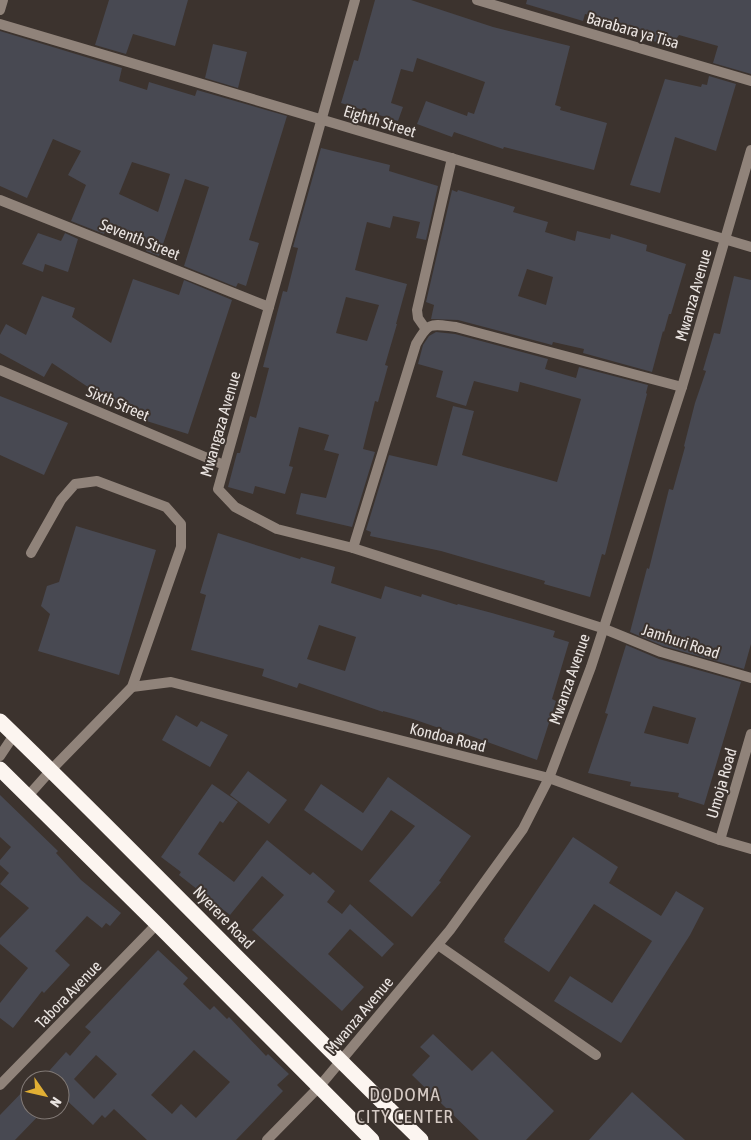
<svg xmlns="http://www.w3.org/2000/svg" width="751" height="1140" font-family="'Asap Condensed',sans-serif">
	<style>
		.building { fill: #484952; fill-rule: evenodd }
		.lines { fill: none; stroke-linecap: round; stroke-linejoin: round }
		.street { stroke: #90837a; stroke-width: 10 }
		.highway { stroke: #fcf5f0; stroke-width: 15 }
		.labels { text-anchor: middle; stroke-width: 4; stroke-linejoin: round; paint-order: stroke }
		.street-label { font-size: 16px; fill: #eae4e1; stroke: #3c332e }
		.quarter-label { font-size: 19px; letter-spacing: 1px; fill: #d5cac4; stroke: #3c332e }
	</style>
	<rect width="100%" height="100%" fill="#3c332e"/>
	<g class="building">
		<polygon points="109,0 188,0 175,46 133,34 126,54 95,45"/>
		<polygon points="375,0 411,0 493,27 570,46 555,105 561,107 560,110 607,123 594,170 504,147 503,149 454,132 452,137 417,124 426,101 467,116 468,112 474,114 485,82 417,58 413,72 401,69 391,103 403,107 398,121 341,103 354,60 358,61"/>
		<polygon points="527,0 751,0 751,74 713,63 718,46 679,35 671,46 642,38 644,31 585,14 583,21 526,4"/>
		<path d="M0,31L122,68L119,81L147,90L149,82L195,96L197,90L287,116L249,240L259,243L246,286L238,283L236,287L184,266L209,187L185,179L159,256L146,251L149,241L108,223L104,234L71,221L86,185L68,175L81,151L53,139L27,198L0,186ZM132,162L170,174L158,212L119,194Z"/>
		<polygon points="213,44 247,52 238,88 205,78"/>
		<polygon points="709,76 736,84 716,151 675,137 660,193 630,185 665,79 701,87 702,84 707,85"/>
		<path d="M321,148L390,165L389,171L438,186L426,240L416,238L420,222L393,216L390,228L367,222L355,270L407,284L396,324H397L385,365L388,366L378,402L375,401L363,449L375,452L352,527L296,514L301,493L326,498L339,454L324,450L329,435L299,427L289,466L293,467L285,494L255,486L253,494L228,487L237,453H240L250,416L256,418L269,368L263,367L283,291L287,292L298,248L293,247ZM346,297L379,305L367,341L336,333Z"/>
		<path d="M452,190L457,192L458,190L515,207L513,212L548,222L545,232L575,241L577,231L610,239L611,234L647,245L646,251L686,264L671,314H669L664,332L663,331L652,372L583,353L584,349L553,342L552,345L458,320L431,319L434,305L426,302ZM527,269L553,277L546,305L518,296Z"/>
		<polygon points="38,233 61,241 65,233 78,239 68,272 45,264 43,272 22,264"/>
		<polygon points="734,276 751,280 751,644 744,669 663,646 630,632 647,568 649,569 669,489 673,490 685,447 684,446 695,403 706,371 703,370 714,333 720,334"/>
		<polygon points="133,279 179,295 184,280 232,300 188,434 137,418 138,415 94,391 52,363 44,377 0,353 0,335 6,324 26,335 42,296 75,308 72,317 111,343"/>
		<polygon points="436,332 455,334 548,359 545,369 576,378 579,367 648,385 646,393 647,394 605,555 602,554 590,597 544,584 545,581 441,551 370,536 371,532 366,530 389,455 437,466 453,406 474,411 462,455 557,482 581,399 520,382 518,392 474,381 466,406 436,397 443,371 418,364 423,345 429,336"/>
		<polygon points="0,396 68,423 44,475 0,455"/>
		<polygon points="76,526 156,550 119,675 38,651 50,614 41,606 47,586 59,582"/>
		<path d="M218,533L300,559L301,557L335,567L331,583L381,599L385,586L421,597L422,594L457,605L458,604L492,613L555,631L553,637L569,642L552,699L556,701L537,760L460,732L459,735L413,719L383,711V712L299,683L297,688L262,676L264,669L191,650L206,595L200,593ZM319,625L356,637L345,671L307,659Z"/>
		<path d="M626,645L659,659L741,682L704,805L678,797L679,793L630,786L631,782L588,773L608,714L605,713ZM653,706L696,718L688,744L644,733Z"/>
		<polygon points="176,715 197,727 201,721 228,735 210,767 162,740"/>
		<polygon points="248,771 287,800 269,824 230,795"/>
		<polygon points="388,777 471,836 439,881 441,882 412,917 369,881 415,826 391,810 362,851 304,810 321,784 363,813"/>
		<polygon points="212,784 238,802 223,823 220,821 198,854 234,882 267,840 310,875 313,872 335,891 327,902 342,914 350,904 394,944 382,957 350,929 328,954 364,987 342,1011 252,930 284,895 262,876 230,915 179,875 181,872 161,857"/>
		<polygon points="0,795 58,851 56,853 81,880 121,913 110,926 106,923 102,928 87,916 55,951 70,965 44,993 42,991 13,1028 0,1018 0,1003 28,968 0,944 0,938 29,908 0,884 9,873 0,865 0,860 11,847 0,837"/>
		<polygon points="573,837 618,867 609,883 661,916 676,891 704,908 690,935 621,1043 554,1001 570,976 612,1003 652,941 594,904 549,972 504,942 505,940 504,939"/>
		<path d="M158,950L188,978L183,984L210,1010L214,1006L227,1019L229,1017L266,1056L268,1054L289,1074L277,1085L283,1091L236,1140H147L114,1109L105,1118L102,1115L93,1125L60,1094V1080H41L66,1052L70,1056L91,1032L85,1027ZM194,1050L230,1082L196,1118L181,1104L172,1114L151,1095ZM96,1055L117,1074L94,1099L74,1079Z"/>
		<polygon points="433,1034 472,1071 492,1051 554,1111 526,1140 479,1140 412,1075 430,1056 420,1047"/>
		<polygon points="30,1084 30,1110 44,1110 15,1140 0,1140 0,1115"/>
		<polygon points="632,1092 685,1140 589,1140"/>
	</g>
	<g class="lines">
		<g class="street">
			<polyline points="355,0 218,489 235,507 277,529 353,548 602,628 661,652 751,678"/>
			<polyline points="477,0 751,81"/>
			<polyline points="0,10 3,0"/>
			<polyline points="0,24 751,247"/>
			<polyline points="0,200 269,307"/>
			<polyline points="425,328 418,318 417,310 452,158"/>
			<polyline points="0,370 224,465"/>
			<path d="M353,548L416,344C429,321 431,324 456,327L682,387"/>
			<polyline points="132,687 171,682 549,778 720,840 751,849"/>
			<polyline points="0,756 14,735"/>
			<polyline points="28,796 52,769 132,687 181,547 181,524 166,507 97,481 75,484 61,500 31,553"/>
			<polyline points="720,840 751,734"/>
			<polyline points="438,945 596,1055"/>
			<polyline points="0,1085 157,924"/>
			<polyline points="267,1140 319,1087 450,930 523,829 549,778 591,667 682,387 751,150"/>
		</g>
		<g class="highway">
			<path d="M0,721C142,858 279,1002 421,1140"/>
			<polyline points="0,769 157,924 372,1140"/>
		</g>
	</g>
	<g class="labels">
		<g class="street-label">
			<text transform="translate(633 30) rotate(16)" y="6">Barabara ya Tisa</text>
			<text transform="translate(380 121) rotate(17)" y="6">Eighth Street</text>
			<text transform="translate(140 239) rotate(22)" y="6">Seventh Street</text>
			<text transform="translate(693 295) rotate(-74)" y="6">Mwanza Avenue</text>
			<text transform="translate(118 403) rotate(23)" y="6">Sixth Street</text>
			<text transform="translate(220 424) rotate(-74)" y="6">Mwangaza Avenue</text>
			<text transform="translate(681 641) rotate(18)" y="6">Jamhuri Road</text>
			<text transform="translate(569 679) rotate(-71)" y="6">Mwanza Avenue</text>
			<text transform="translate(448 737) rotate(14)" y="6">Kondoa Road</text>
			<text transform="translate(721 783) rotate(-74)" y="6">Umoja Road</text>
			<text transform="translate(224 917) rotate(46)" y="6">Nyerere Road</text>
			<text transform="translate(68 994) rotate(-46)" y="6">Tabora Avenue</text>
			<text transform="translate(359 1015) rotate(-50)" y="6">Mwanza Avenue</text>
		</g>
		<g class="quarter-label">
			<text x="405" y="1101">DODOMA<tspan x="405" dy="22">CITY CENTER</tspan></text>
		</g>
	</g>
	<g transform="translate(45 1095) rotate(124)"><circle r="24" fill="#3c332e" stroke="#827a76"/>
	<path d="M0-4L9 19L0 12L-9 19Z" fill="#e1af34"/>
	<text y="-8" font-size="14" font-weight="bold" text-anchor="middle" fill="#eae4e1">N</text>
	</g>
</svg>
